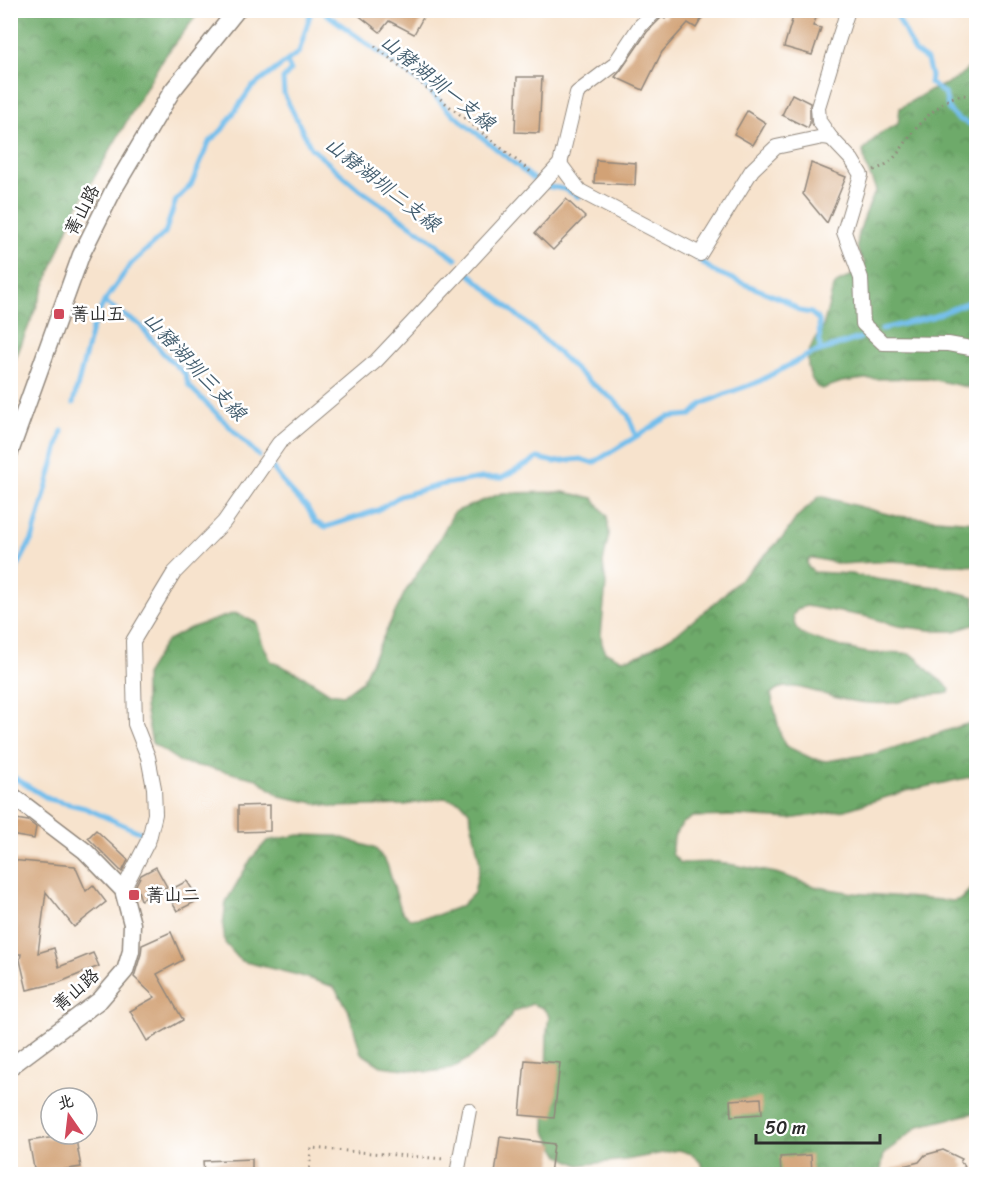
<svg xmlns="http://www.w3.org/2000/svg" width="987" height="1185" font-family="Sriracha,'LXGW WenKai TC',sans-serif">
	<style>
		.forest { fill: url(#forest-crowns); stroke: #4c6a4a; stroke-width: 1.5 }
		.lines { fill: none; stroke-linecap: round; stroke-linejoin: round }
		.stream { stroke: #72beec; stroke-width: 5 }
		.building { fill: #d2a276 }
		.minor-casing { stroke: #91877c; stroke-width: 16 }
		.tertiary-casing { stroke: #91877c; stroke-width: 19 }
		.path { stroke: #91877c; stroke-width: 3; stroke-dasharray: 1.5 4.5; stroke-linecap: butt }
		.minor { stroke: #fff; stroke-width: 14 }
		.tertiary { stroke: #fff; stroke-width: 16 }
		.poi-dot { fill: #d1495b; stroke: #fff; stroke-width: 2 }
		.labels { text-anchor: middle; stroke-width: 5; stroke-linejoin: round; paint-order: stroke }
		.street-label { font-size: 18px; fill: #2b2b2b; stroke: #fff }
		.poi-label { font-size: 18px; fill: #2b2b2b; stroke: #fff; text-anchor: start }
		.water-label { font-size: 20px; font-style: italic; fill: #445e6f; stroke: #fff }
	</style>
	<defs>
		<pattern id="forest-crowns" width="20" height="18" patternUnits="userSpaceOnUse" patternTransform="scale(1.5)"><rect width="20" height="18" fill="#6eaa6a"/><path d="M2 6a3 3 0 1 1 6 0M12 15a3 3 0 1 1 6 0" fill="none" stroke="#5b8b57"/></pattern>
	</defs>
	<rect width="100%" height="100%" fill="#fff"/>
	<filter id="ink" filterUnits="userSpaceOnUse"><feTurbulence type="fractalNoise" baseFrequency=".0167" numOctaves="2"/><feDisplacementMap in="SourceGraphic" scale="12" xChannelSelector="R" yChannelSelector="G"/><feConvolveMatrix kernelMatrix="1 2 1 2 8 2 1 2 1" color-interpolation-filters="sRGB"/></filter>
	<filter id="wash" filterUnits="userSpaceOnUse"><feTurbulence type="fractalNoise" baseFrequency=".008" numOctaves="4" result="noise"/><feDisplacementMap in="SourceGraphic" scale="24" xChannelSelector="R" yChannelSelector="G"/><feGaussianBlur stdDeviation="1.35" result="paint"/><feColorMatrix in="noise" values="0 0 0 0 0 0 0 0 0 0 0 0 0 0 0 0 0 1.4 0 .05"/><feComposite in="paint" operator="in"/></filter>
	<g filter="url(#wash)">
		<rect width="100%" height="100%" fill="#f7e3cd"/>
		<g class="forest">
			<polygon points="11,10 200,11 162,60 74,213 11,370"/>
			<path d="M976,62V389L926,378L865,379L842,382L822,389L817,387L811,378L808,367V354L814,340L823,327L833,288L838,282L849,277L865,263C863,259 859,255 858,250C854,236 870,203 876,190L865,163L863,151L879,134L898,124L900,108L927,92L953,81Z"/>
			<path d="M563,492L593,498L607,516L609,534L603,563L606,584L601,635L602,644L606,652L620,659L630,658L640,655L679,632L718,600L745,575L784,536L797,517L820,496L895,516L976,522V566L891,561L841,564L813,558L809,559L807,562L808,567L814,572L851,574L876,579L937,587L975,597L976,624L955,631H937L898,626L868,617L806,606L798,609L793,615C794,622 794,627 800,632C808,639 859,652 871,653C884,654 899,650 912,655C920,659 923,665 929,671C935,678 944,681 950,689L949,693C940,695 931,694 921,696C914,697 906,700 899,702C876,706 855,702 833,697C817,693 784,678 771,694L781,737L786,746L811,758L826,761L878,753L976,721V776L906,791L845,810L790,819L739,816L693,817L683,823L675,834L672,846V854L681,863L718,862L776,873L817,887L854,893L953,901L961,899L976,883V1114L974,1113L919,1126L884,1154L880,1174H706L701,1163L692,1154L679,1150L626,1160L579,1165L560,1156L545,1131L547,1033L549,1016L543,1008L532,1004L513,1012L496,1037L470,1058L451,1069L429,1072L381,1066L361,1053L348,1009L334,987L298,975L241,961L225,943L223,926L226,902L251,859L267,841L299,835L337,836L376,849L387,864L401,910L410,919L437,915L461,906L474,893L480,863L469,811L461,802L444,798L405,805L335,807L280,796L257,779L215,769L182,763L152,743L145,707V675L166,641L190,628L235,613L257,623L262,642L271,661L305,677L330,693L343,695L362,681L405,592L437,543L454,512L502,493Z"/>
		</g>
		<g class="lines">
			<g class="stream">
				<polyline points="321,10 425,86 448,110 535,180"/>
				<polyline points="894,10 915,52 927,60 931,76 930,83 945,94 949,110 958,119 970,124 976,124"/>
				<polyline points="287,62 291,70 283,79 284,94 311,148 355,186 425,235 456,259"/>
				<polyline points="544,186 565,189 579,197"/>
				<polyline points="697,258 713,271 784,300 800,311 811,313 819,320 820,351"/>
				<polyline points="464,269 533,329 586,379 614,400 628,415 636,436"/>
				<polyline points="104,302 140,325 163,353 185,374 189,386 259,456"/>
				<polyline points="882,329 932,317 976,299"/>
				<polyline points="73,403 92,329 104,302 131,264 165,233 176,200 191,185 209,142 222,130 251,88 299,52 310,15"/>
				<polyline points="269,463 288,488 302,503 307,507 315,522 326,527 378,510 400,496 440,485 481,478 502,478 538,458 554,462 581,459 593,463 668,417 691,415 702,404 725,394 756,383 810,354 860,338"/>
				<polyline points="10,581 33,537 62,431"/>
				<polyline points="10,775 49,799 85,808 144,834"/>
			</g>
		</g>
		<g id="blocks">
			<g class="building">
				<polygon points="352,10 427,10 414,34 389,21 380,32"/>
				<polygon points="667,10 707,10 696,28 688,23 662,52 643,90 615,77 621,70 647,32 662,17 665,19 669,12"/>
				<polygon points="795,10 819,10 813,26 821,28 812,55 784,47"/>
				<polygon points="517,77 542,77 539,133 515,132"/>
				<polygon points="792,94 810,103 810,123 808,128 782,115"/>
				<polygon points="747,111 766,123 753,145 734,134"/>
				<polygon points="596,160 636,163 635,185 594,183"/>
				<polygon points="811,163 846,177 827,223 803,194"/>
				<polygon points="566,199 585,217 553,250 535,233"/>
				<polygon points="270,805 270,831 238,832 238,806"/>
				<polygon points="10,818 28,821 36,827 34,839 10,835"/>
				<polygon points="96,830 128,860 122,872 88,838"/>
				<polygon points="10,860 75,866 86,891 93,885 106,902 74,927 46,892 38,953 54,948 59,967 93,953 99,966 58,983 27,990 20,960 21,954 10,954"/>
				<polygon points="156,867 167,887 141,900 136,885 141,875"/>
				<polygon points="187,881 199,900 177,911 166,892"/>
				<polygon points="171,932 183,960 157,974 183,1020 147,1041 130,1011 155,997 134,977 141,954 142,945"/>
				<polygon points="525,1060 560,1063 554,1118 520,1115"/>
				<polygon points="761,1098 762,1114 731,1116 730,1100"/>
				<polygon points="75,1134 81,1167 35,1174 29,1141"/>
				<polygon points="500,1137 554,1144 550,1174 495,1174"/>
				<polygon points="943,1150 962,1159 960,1162 965,1166 958,1174 891,1174 891,1169 919,1162 925,1155"/>
				<polygon points="811,1155 812,1174 781,1174 780,1157"/>
				<polygon points="252,1159 252,1174 204,1174 203,1161"/>
			</g>
		</g>
	</g>
	<g filter="url(#ink)">
		<use href="#blocks" fill-opacity="0" stroke="#91877c" stroke-width="1.5"/>
		<g class="lines">
			<defs>
				<g id="minor">
					<polyline points="848,10 839,38 818,107 819,121 831,138 852,160 861,175 844,232 861,278 863,324 883,343 948,344 976,349"/>
					<polyline points="560,164 580,191 700,254 752,170 776,147 823,137 831,138"/>
					<polyline points="123,890 149,839 155,814 154,788 148,757 135,724 133,641 174,573 224,522 279,443 376,361 460,272 560,164 577,93 614,65 640,26 657,10"/>
					<polyline points="457,1174 469,1110"/>
				</g>
				<g id="tertiary">
					<polyline points="10,452 81,255 114,189 172,91 237,10"/>
					<polyline points="10,794 85,851 123,890 132,924 131,951 125,971 100,1000 10,1067"/>
				</g>
			</defs>
			<use href="#minor" class="minor-casing"/>
			<use href="#tertiary" class="tertiary-casing"/>
			<g class="path">
				<polyline points="375,46 532,173"/>
				<path d="M874,170C896,163 901,147 914,131C923,120 944,98 958,96C964,94 971,96 976,97"/>
				<polyline points="309,1174 311,1148 444,1159"/>
			</g>
			<use href="#minor" class="minor"/>
			<use href="#tertiary" class="tertiary"/>
		</g>
	</g>
	<g class="poi-dot">
		<rect x="53" y="308" width="12" height="12" rx="3"/>
		<rect x="128" y="889" width="12" height="12" rx="3"/>
	</g>
	<g class="labels">
		<g class="street-label">
			<text transform="translate(82 210) rotate(-63)" y="6">菁山路</text>
			<text transform="translate(76 990) rotate(-41)" y="6">菁山路</text>
		</g>
		<g class="poi-label">
			<text x="71" y="320">菁山五</text>
			<text x="146" y="901">菁山二</text>
		</g>
		<g class="water-label">
			<text transform="translate(438 82) rotate(39)" y="7">山豬湖圳一支線</text>
			<text transform="translate(383 184) rotate(38)" y="7">山豬湖圳二支線</text>
			<text transform="translate(195 366) rotate(47)" y="7">山豬湖圳三支線</text>
		</g>
	</g>
	<rect width="987" height="1185" fill="none" stroke="#fff" stroke-width="36"/>
	<g transform="translate(69 1116) rotate(346)"><circle r="28" fill="#ffffff" stroke="#aaaaaa" stroke-width="1.5"/>
	<path d="M0-4.5L10 22L0 15L-10 22Z" fill="#d1495b"/>
	<text y="-9" font-size="16" font-weight="bold" text-anchor="middle" fill="#2b2b2b">北</text>
	</g>
	<path d="M756 1134v9h124v-9" fill="none" stroke="#2b2b2b" stroke-width="3"/>
	<text x="765" y="1134" font-size="18" fill="#2b2b2b" stroke="#ffffff" stroke-width="4.5" paint-order="stroke">50 m</text>
</svg>
